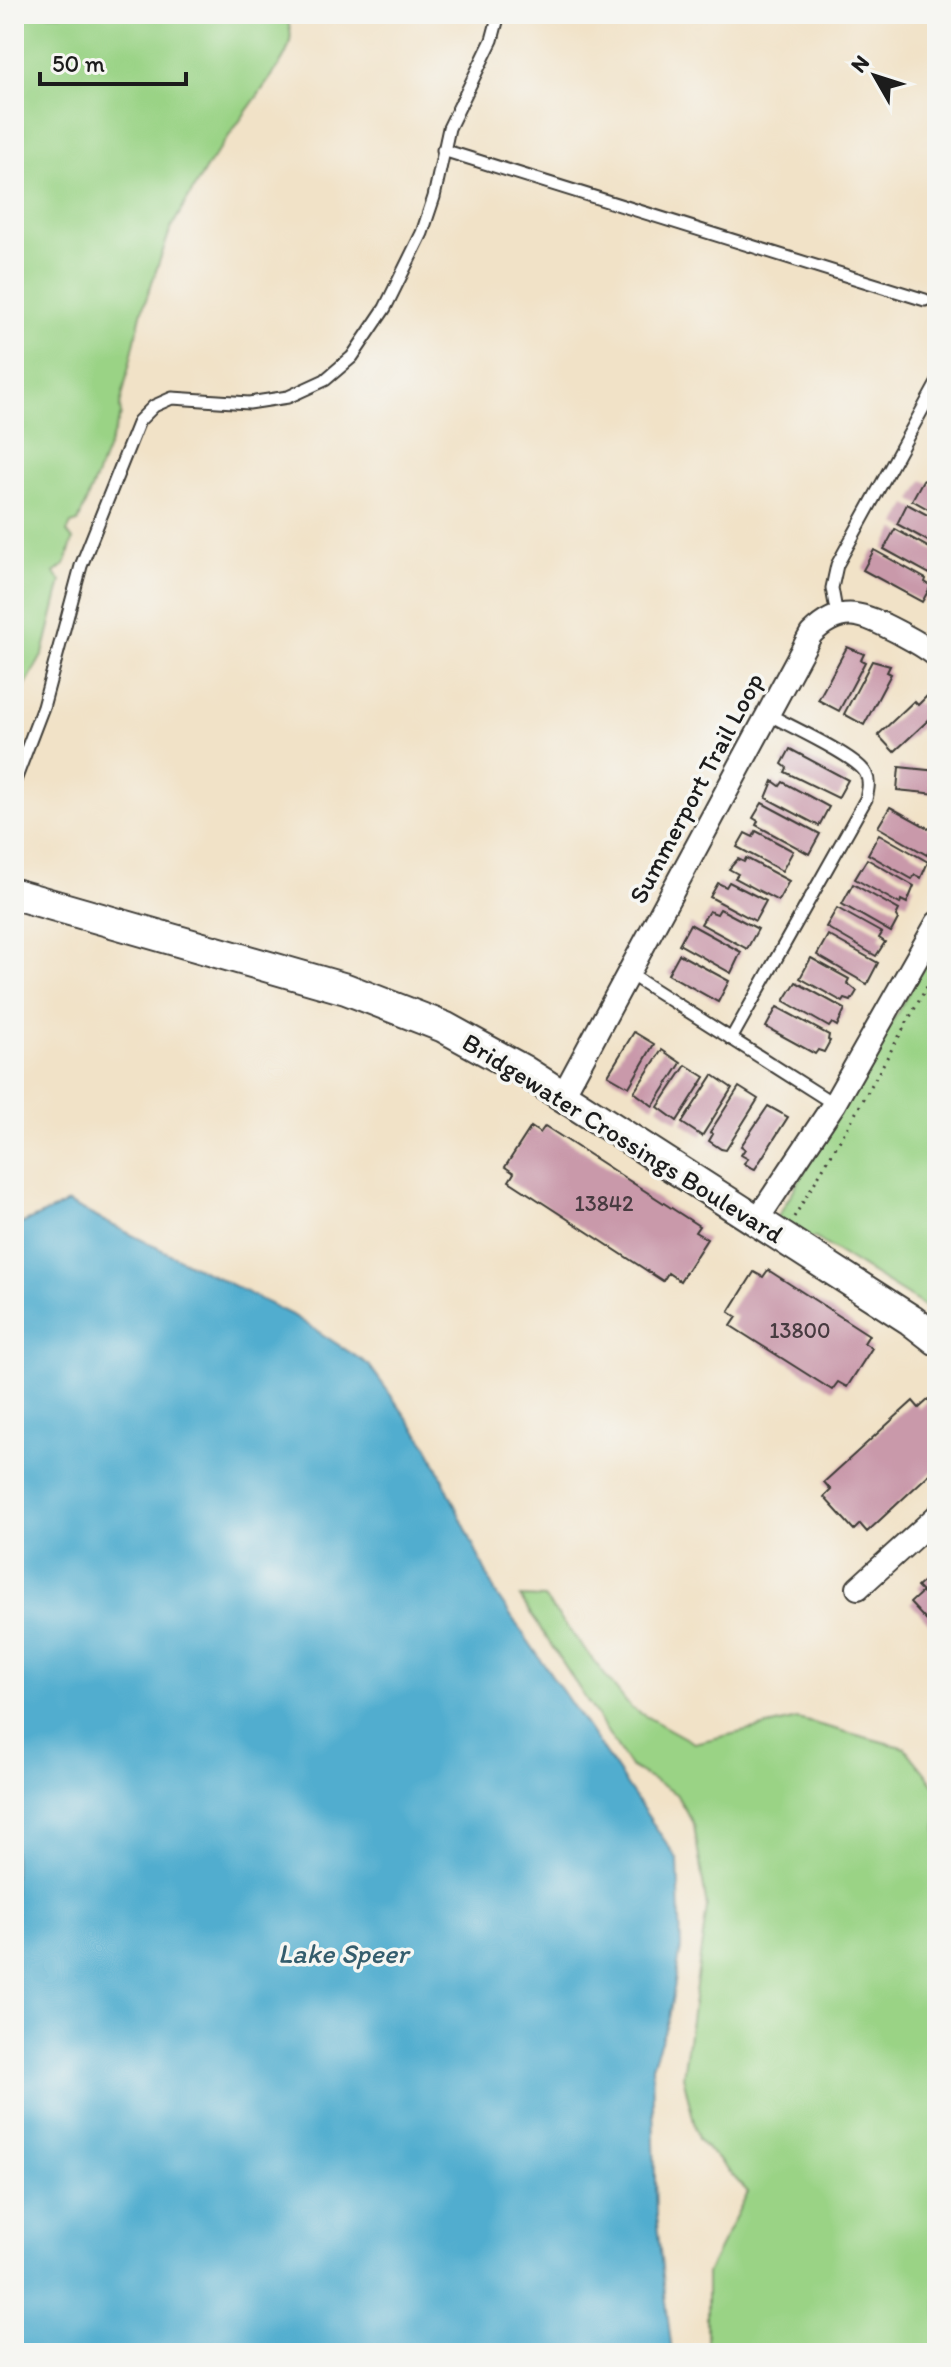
<svg xmlns="http://www.w3.org/2000/svg" width="951" height="2367" font-family="Itim,sans-serif">
	<style>
		.green { fill: #9ad385; stroke: #5b7850; stroke-width: 2 }
		.water { fill: #51adcf; stroke: #366476; stroke-width: 2 }
		.building { fill: #c999aa }
		.lines { fill: none; stroke-linecap: round; stroke-linejoin: round }
		.lane-casing { stroke: #3c3a36; stroke-width: 15 }
		.street-casing { stroke: #3c3a36; stroke-width: 26 }
		.secondary-casing { stroke: #3c3a36; stroke-width: 34 }
		.path { stroke: #3c3a36; stroke-width: 3; stroke-dasharray: 2 6; stroke-linecap: butt }
		.lane { stroke: #fff; stroke-width: 11 }
		.street { stroke: #fff; stroke-width: 22 }
		.secondary { stroke: #fff; stroke-width: 30 }
		.labels { text-anchor: middle; stroke-width: 7; stroke-linejoin: round; paint-order: stroke }
		.number-label { font-size: 22px; fill: #473b40 }
		.street-label { font-size: 26px; fill: #1c1c1c; stroke: #f6f6f2 }
		.water-label { font-size: 28px; font-style: italic; fill: #345d6d; stroke: #f6f6f2 }
	</style>
	<rect width="100%" height="100%" fill="#f6f6f2"/>
	<filter id="ink" filterUnits="userSpaceOnUse"><feTurbulence type="fractalNoise" baseFrequency=".0125" numOctaves="2"/><feDisplacementMap in="SourceGraphic" scale="16" xChannelSelector="R" yChannelSelector="G"/><feConvolveMatrix kernelMatrix="1 2 1 2 8 2 1 2 1" color-interpolation-filters="sRGB"/></filter>
	<filter id="wash" filterUnits="userSpaceOnUse"><feTurbulence type="fractalNoise" baseFrequency=".006" numOctaves="4" result="noise"/><feDisplacementMap in="SourceGraphic" scale="32" xChannelSelector="R" yChannelSelector="G"/><feGaussianBlur stdDeviation="1.8" result="paint"/><feColorMatrix in="noise" values="0 0 0 0 0 0 0 0 0 0 0 0 0 0 0 0 0 1.4 0 .05"/><feComposite in="paint" operator="in"/></filter>
	<g filter="url(#wash)">
		<rect width="100%" height="100%" fill="#f1e2c7"/>
		<g class="green">
			<path d="M14,14H284C296,33 290,49 279,66L206,168L171,228L141,314L120,406L121,415L78,522L71,524L67,532L73,540L65,565L54,573L61,581L43,654L20,695V708L14,729Z"/>
			<polygon points="937,944 937,1317 918,1302 815,1238 803,1238 776,1220"/>
			<polygon points="520,1597 544,1598 631,1708 694,1743 798,1719 905,1748 937,1788 937,2353 707,2353 707,2273 748,2192 698,2139 683,2076 707,1908 694,1825 676,1794 630,1767"/>
		</g>
		<polygon class="water" points="68,1203 296,1317 369,1365 428,1447 496,1594 678,1860 681,1948 669,2018 652,2066 656,2216 672,2353 14,2353 14,1227"/>
		<g id="blocks">
			<g class="building">
				<polygon points="923,480 937,488 937,514 912,500"/>
				<polygon points="907,504 937,520 937,546 897,524"/>
				<polygon points="895,529 937,552 935,577 884,549"/>
				<polygon points="874,550 926,579 925,582 931,586 922,602 863,570"/>
				<polygon points="847,647 864,654 861,660 865,662 839,711 818,700"/>
				<polygon points="872,661 890,666 887,672 891,674 864,725 844,714"/>
				<polygon points="927,696 936,706 933,710 935,714 894,752 878,735 914,701 918,705"/>
				<polygon points="790,749 848,780 838,798 785,772 787,768 782,764"/>
				<polygon points="899,767 937,771 937,794 897,790"/>
				<polygon points="773,781 780,786 783,782 829,807 819,826 766,798"/>
				<polygon points="762,803 820,834 809,854 756,825 758,821 753,818"/>
				<polygon points="890,807 937,833 935,855 929,851 927,855 878,827"/>
				<polygon points="756,831 793,851 782,871 737,847 745,833 753,837"/>
				<polygon points="879,834 928,862 921,878 915,875 912,879 868,854"/>
				<polygon points="746,858 789,881 778,901 735,878 738,874 729,869 738,859 744,862"/>
				<polygon points="867,859 914,886 907,903 901,900 900,904 855,879"/>
				<polygon points="729,882 766,901 755,921 710,897 718,883 726,887"/>
				<polygon points="853,884 899,910 896,916 898,919 891,932 842,904"/>
				<polygon points="837,908 882,933 879,938 885,942 876,956 826,927"/>
				<polygon points="720,909 758,929 747,949 701,924 709,911 717,914"/>
				<polygon points="690,924 741,952 731,973 679,944"/>
				<polygon points="828,935 878,963 867,984 817,955"/>
				<polygon points="679,954 729,981 718,1002 668,974"/>
				<polygon points="811,958 849,979 847,983 857,991 851,1001 845,999 843,1002 800,978"/>
				<polygon points="796,982 845,1009 837,1026 832,1023 829,1027 784,1001"/>
				<polygon points="777,1007 829,1035 828,1040 830,1041 824,1052 818,1050 815,1054 766,1027"/>
				<polygon points="634,1032 654,1044 629,1087 608,1075"/>
				<polygon points="662,1050 681,1063 653,1106 634,1092"/>
				<polygon points="686,1065 705,1077 677,1121 658,1107"/>
				<polygon points="713,1075 732,1088 702,1136 682,1123"/>
				<polygon points="739,1087 758,1099 726,1150 721,1149 709,1141 713,1134 710,1132"/>
				<polygon points="768,1106 788,1117 755,1169 750,1167 744,1163 748,1159 741,1155 745,1149 741,1146"/>
				<polygon points="545,1126 699,1226 695,1232 707,1239 680,1281 668,1273 663,1281 509,1181 514,1173 505,1167 531,1127 540,1133"/>
				<polygon points="768,1270 869,1335 864,1343 872,1348 847,1387 838,1382 832,1390 731,1326 737,1317 729,1312 754,1272 763,1277"/>
				<polygon points="928,1400 937,1411 937,1467 867,1532 860,1524 854,1530 824,1497 831,1490 824,1482 913,1401 919,1408"/>
				<polygon points="937,1569 937,1632 910,1603 922,1592 917,1587"/>
			</g>
		</g>
	</g>
	<g filter="url(#ink)">
		<use href="#blocks" fill-opacity="0" stroke="#3c3a36" stroke-width="2"/>
		<g class="lines">
			<defs>
				<g id="lane">
					<polyline points="443,150 925,300"/>
					<polyline points="837,616 832,588 837,565 937,383"/>
					<polyline points="14,783 43,707 81,566 139,421 154,406 172,398 249,403 288,397 325,380 352,357 385,308 422,233 434,197 449,128 492,40 499,14"/>
					<polyline points="628,973 834,1104"/>
					<path d="M731,1039L866,799C868,790 870,782 866,774C859,757 787,725 768,714"/>
				</g>
				<g id="street">
					<path d="M563,1095L811,634C842,603 863,614 898,632C911,639 925,646 937,656"/>
					<polyline points="757,1220 834,1104 937,923"/>
					<polyline points="858,1588 937,1516"/>
				</g>
				<polyline id="secondary" points="14,894 346,989 444,1027 524,1071 911,1320 937,1340"/>
			</defs>
			<use href="#lane" class="lane-casing"/>
			<use href="#street" class="street-casing"/>
			<use href="#secondary" class="secondary-casing"/>
			<polyline class="path" points="794,1217 849,1125 937,969"/>
			<use href="#lane" class="lane"/>
			<use href="#street" class="street"/>
			<use href="#secondary" class="secondary"/>
		</g>
	</g>
	<g class="labels">
		<g class="number-label">
			<text x="604" y="1211">13842</text>
			<text x="800" y="1338">13800</text>
		</g>
		<g class="street-label">
			<text transform="translate(696 788) rotate(-62)" y="9">Summerport Trail Loop</text>
			<text transform="translate(623 1138) rotate(32)" y="9">Bridgewater Crossings Boulevard</text>
		</g>
		<g class="water-label">
			<text x="343" y="1963">Lake Speer</text>
		</g>
	</g>
	<rect width="951" height="2367" fill="none" stroke="#f6f6f2" stroke-width="48"/>
	<g transform="translate(875 76) rotate(309)" stroke="#f6f6f2" stroke-width="6" paint-order="stroke">
	<path d="M0-6L14 30L0 20L-14 30Z" fill="#1c1c1c"/>
	<text y="-12" font-size="22" font-weight="bold" text-anchor="middle" fill="#1c1c1c">N</text>
	</g>
	<path d="M40 72v12h146v-12" fill="none" stroke="#1c1c1c" stroke-width="4"/>
	<text x="52" y="72" font-size="24" fill="#1c1c1c" stroke="#f6f6f2" stroke-width="6" paint-order="stroke">50 m</text>
</svg>
